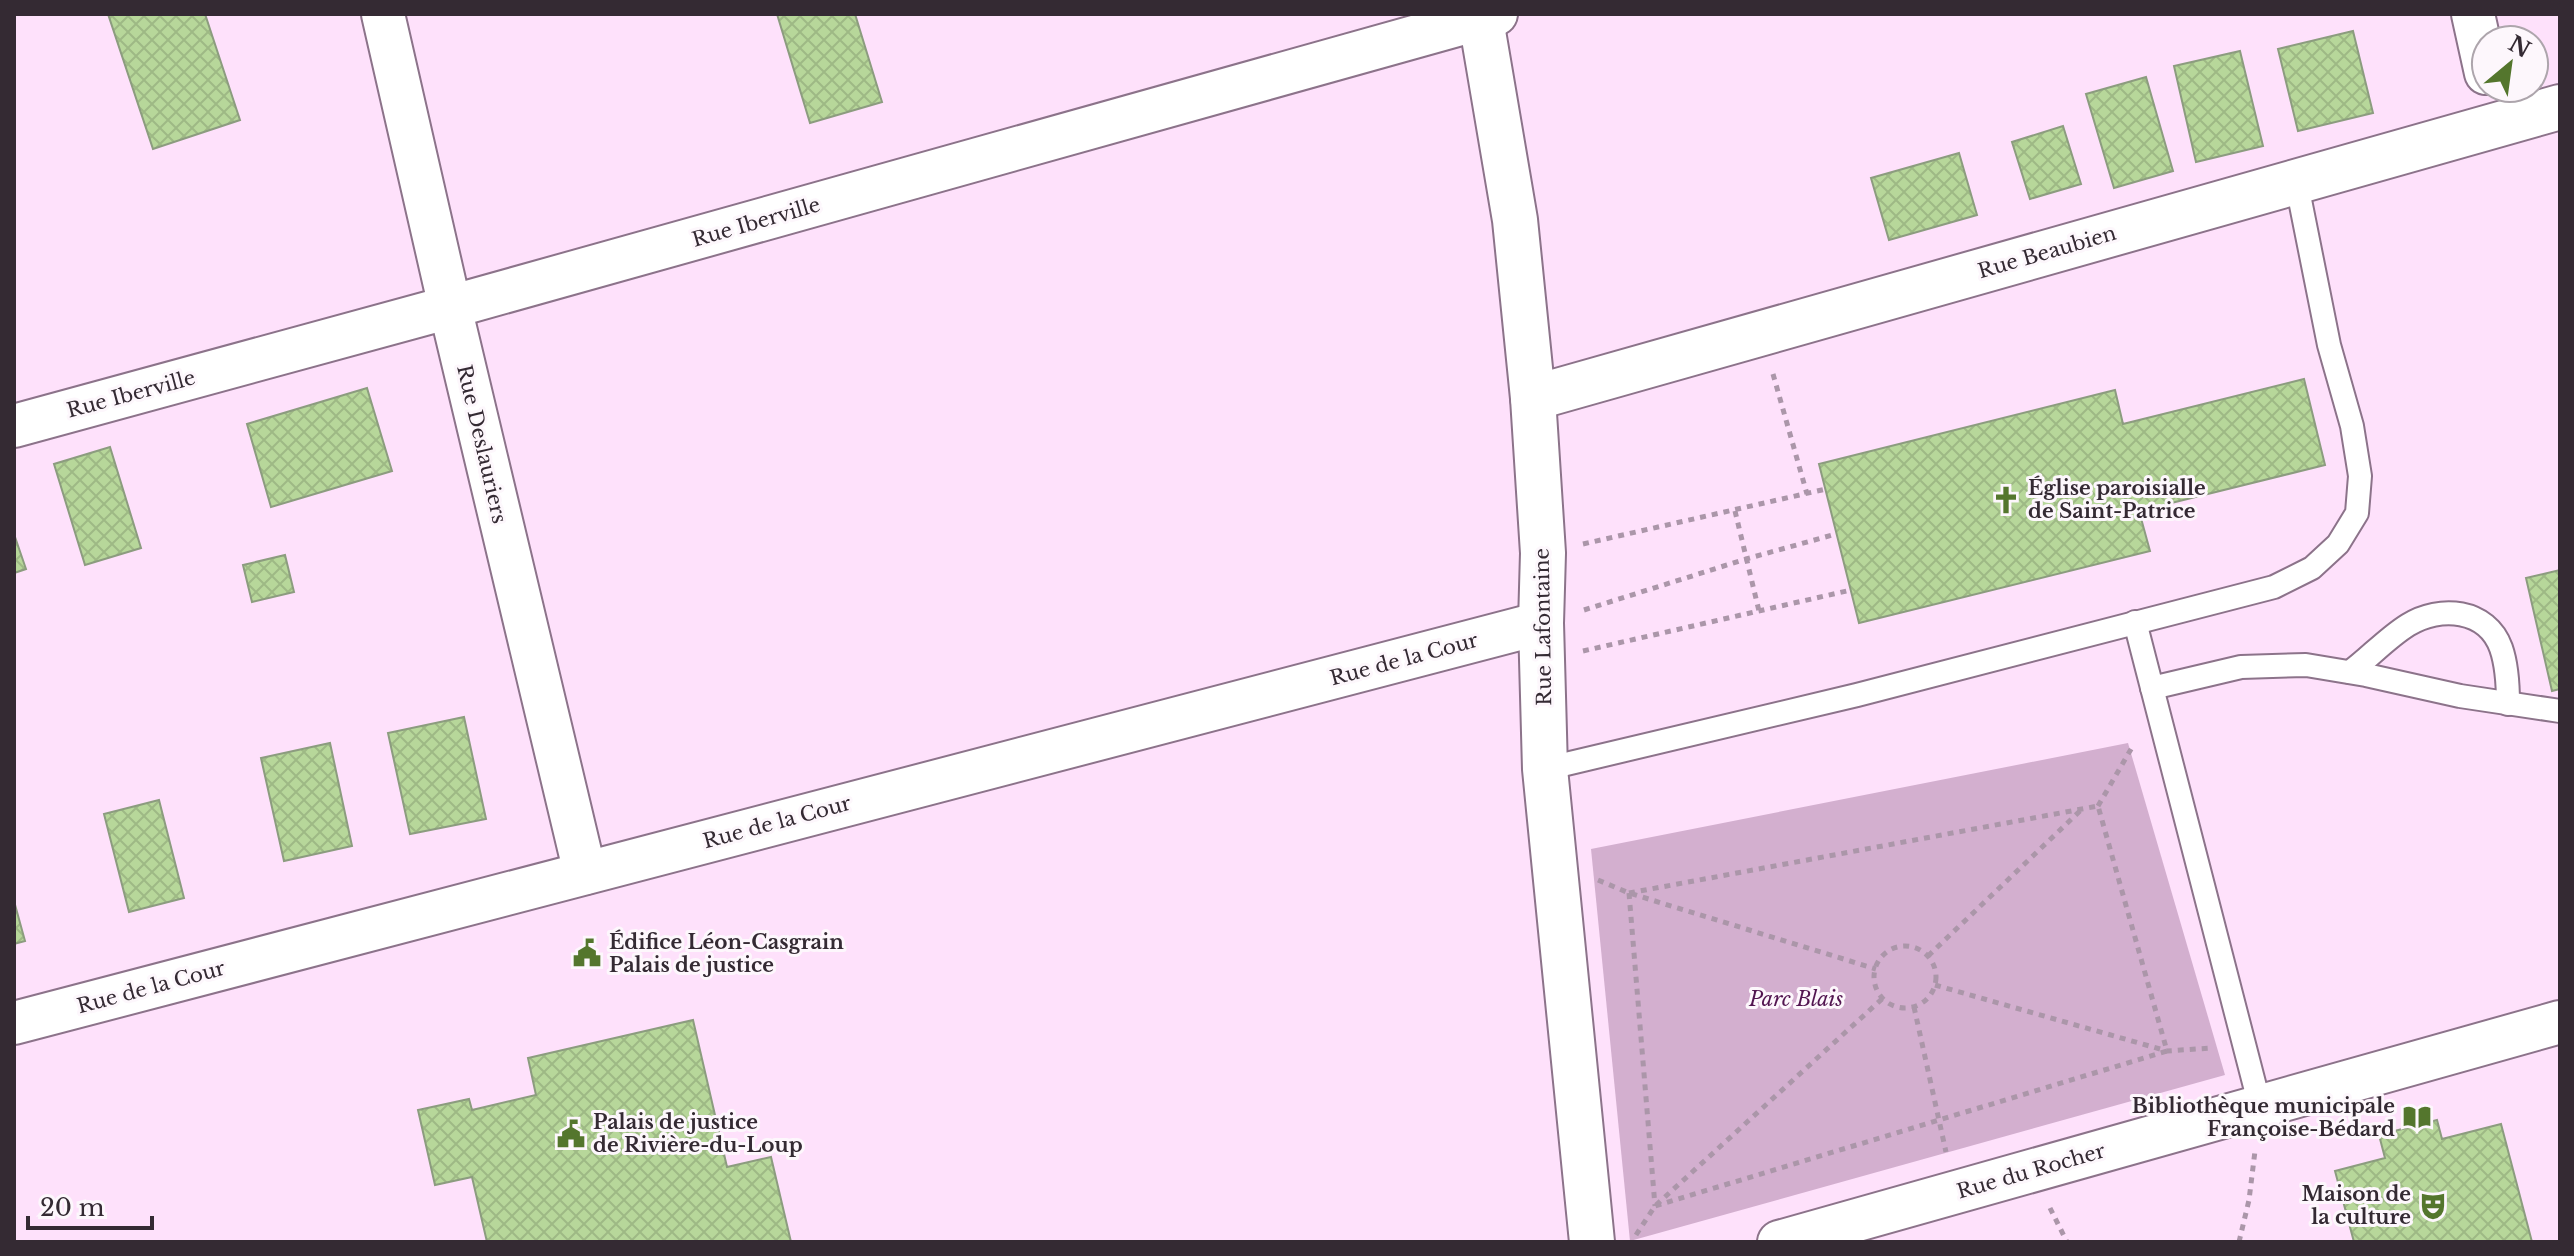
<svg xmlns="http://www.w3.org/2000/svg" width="2574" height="1256" font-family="'Libre Baskerville',serif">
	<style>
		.park { fill: #d3afcf }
		.building { fill: url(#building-cross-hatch); stroke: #8c9c7f; stroke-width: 2 }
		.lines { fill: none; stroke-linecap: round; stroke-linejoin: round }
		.service-casing { stroke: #8c738a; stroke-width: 26 }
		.minor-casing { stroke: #8c738a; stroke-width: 46 }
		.secondary-casing { stroke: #8c738a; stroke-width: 48 }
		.path { stroke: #ab96a9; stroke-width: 5; stroke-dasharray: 6 6; stroke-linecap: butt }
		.service { stroke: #fff; stroke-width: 22 }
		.minor { stroke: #fff; stroke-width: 42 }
		.secondary { stroke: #fff; stroke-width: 44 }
		.labels { text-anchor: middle; stroke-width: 6; stroke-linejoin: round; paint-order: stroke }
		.street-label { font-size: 20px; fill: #342a33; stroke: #fdf7fc }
		.poi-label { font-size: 20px; font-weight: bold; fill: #342a33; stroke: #fdf7fc; text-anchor: start }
		.park-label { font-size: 20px; font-style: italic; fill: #521550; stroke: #fdf7fc }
	</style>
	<defs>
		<pattern id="building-cross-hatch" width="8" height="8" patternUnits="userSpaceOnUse" patternTransform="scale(2)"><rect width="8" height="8" fill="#b7d79a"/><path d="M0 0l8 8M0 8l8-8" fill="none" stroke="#9eb985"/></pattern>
	</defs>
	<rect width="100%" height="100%" fill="#fee1fb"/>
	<polygon class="park" points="2128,743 2225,1075 1630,1241 1591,849"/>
	<g class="building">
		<polygon points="108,14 205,14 240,120 153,149"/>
		<polygon points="777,14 855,14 882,102 810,123"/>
		<polygon points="2353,31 2373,113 2298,131 2278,49"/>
		<polygon points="2240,51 2263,146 2196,162 2174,66"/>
		<polygon points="2146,77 2173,171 2114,188 2086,94"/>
		<polygon points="2063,126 2081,184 2030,199 2012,142"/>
		<polygon points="1959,153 1977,215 1889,240 1871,178"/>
		<polygon points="2304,379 2325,465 2139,511 2150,551 1859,623 1819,464 2115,390 2123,424"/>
		<polygon points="367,388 392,471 271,507 247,424"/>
		<polygon points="110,447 141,548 85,565 54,464"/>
		<polygon points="14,534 26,569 14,573"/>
		<polygon points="285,555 294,592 252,602 243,565"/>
		<polygon points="2560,570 2560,689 2552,691 2526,578"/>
		<polygon points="464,717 486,819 410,834 388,733"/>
		<polygon points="330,743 352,846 284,861 261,758"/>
		<polygon points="159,800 184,898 129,912 104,814"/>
		<polygon points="14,901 25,941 14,944"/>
		<polygon points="693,1020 727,1167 771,1157 791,1242 487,1242 472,1177 435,1185 418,1110 469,1099 472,1110 536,1095 528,1058"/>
		<polygon points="2437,1120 2442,1139 2501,1124 2532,1242 2354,1242 2335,1171 2385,1158 2379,1135"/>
	</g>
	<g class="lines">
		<defs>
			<g id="service">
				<polyline points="2135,622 2260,1106"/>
				<path d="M2350,672C2369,658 2387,638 2408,625C2440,605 2487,609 2501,648C2507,665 2508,686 2508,704"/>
				<polyline points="2152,688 2241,667 2306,665 2366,675 2460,696 2560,711"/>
				<polyline points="1545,769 1857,695 2274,587 2312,568 2338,544 2357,513 2360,476 2352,426 2329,345 2296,180"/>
			</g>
			<g id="minor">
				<polyline points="383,14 450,307 585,873"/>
				<polyline points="2473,14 2486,73"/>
				<polyline points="14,426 450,307 1496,14"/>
				<polyline points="14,1023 1541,623"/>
				<polyline points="1779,1242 2560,1022"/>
			</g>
			<g id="secondary">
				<polyline points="1480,14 1515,220 1533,398 1543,553 1541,623 1545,769 1592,1242"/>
				<polyline points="1533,398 2560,107"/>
			</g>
		</defs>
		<use href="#service" class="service-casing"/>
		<use href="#minor" class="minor-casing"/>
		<use href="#secondary" class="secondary-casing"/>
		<g class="path">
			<polyline points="1773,374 1807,494"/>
			<polyline points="1735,511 1759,611"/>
			<polyline points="1583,544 1826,489"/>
			<polyline points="1584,610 1746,559 1836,534"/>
			<polyline points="1583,651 1851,590"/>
			<polyline points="2098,806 2134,744"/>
			<polyline points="1598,880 1629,893 1876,969"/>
			<polyline points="1629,893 2098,806 2167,1051 1655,1206"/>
			<polyline points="1629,893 1655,1206"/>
			<circle cx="1905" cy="977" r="31"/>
			<polyline points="1928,956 2081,810"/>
			<polyline points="1935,985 2167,1051 2211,1048"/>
			<polyline points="1914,1007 1946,1152"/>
			<polyline points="2050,1208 2067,1242"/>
			<polyline points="1636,1235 1655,1206 1883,998"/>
			<polyline points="2239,1242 2249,1200 2255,1151"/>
		</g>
		<use href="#service" class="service"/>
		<use href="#minor" class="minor"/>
		<use href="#secondary" class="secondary"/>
	</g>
	<defs>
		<symbol id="church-bare" viewBox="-9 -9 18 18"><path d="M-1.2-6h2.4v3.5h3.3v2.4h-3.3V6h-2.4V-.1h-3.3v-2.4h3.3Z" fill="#54762d" stroke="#fdf7fc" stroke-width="2.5" paint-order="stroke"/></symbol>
		<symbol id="civic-bare" viewBox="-9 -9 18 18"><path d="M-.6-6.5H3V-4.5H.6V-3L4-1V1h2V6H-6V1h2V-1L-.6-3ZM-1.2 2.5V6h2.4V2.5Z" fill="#54762d" stroke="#fdf7fc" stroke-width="2.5" paint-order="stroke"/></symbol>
		<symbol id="library-bare" viewBox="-9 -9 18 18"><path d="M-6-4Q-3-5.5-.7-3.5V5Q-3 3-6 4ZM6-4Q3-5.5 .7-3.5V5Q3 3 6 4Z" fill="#54762d" stroke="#fdf7fc" stroke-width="2.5" paint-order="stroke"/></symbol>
		<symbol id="theatre-bare" viewBox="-9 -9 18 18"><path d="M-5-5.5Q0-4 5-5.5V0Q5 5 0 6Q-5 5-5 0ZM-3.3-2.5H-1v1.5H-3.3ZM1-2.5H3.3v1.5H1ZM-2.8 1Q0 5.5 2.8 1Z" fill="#54762d" stroke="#fdf7fc" stroke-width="2.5" paint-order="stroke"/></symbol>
	</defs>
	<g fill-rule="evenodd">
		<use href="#church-bare" x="1986" y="480" width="40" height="40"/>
		<use href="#civic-bare" x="567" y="933" width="40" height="40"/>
		<use href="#library-bare" x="2397" y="1097" width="40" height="40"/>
		<use href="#civic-bare" x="551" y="1114" width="40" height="40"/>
		<use href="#theatre-bare" x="2413" y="1186" width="40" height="40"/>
	</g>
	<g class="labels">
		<g class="street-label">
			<text transform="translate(756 222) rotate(-16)" y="7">Rue Iberville</text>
			<text transform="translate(2047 252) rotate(-16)" y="7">Rue Beaubien</text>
			<text transform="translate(131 394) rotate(-15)" y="7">Rue Iberville</text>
			<text transform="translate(482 444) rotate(77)" y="7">Rue Deslauriers</text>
			<text transform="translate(1543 627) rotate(-91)" y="7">Rue Lafontaine</text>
			<text transform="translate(1404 659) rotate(-15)" y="7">Rue de la Cour</text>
			<text transform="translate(777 822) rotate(-15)" y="7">Rue de la Cour</text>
			<text transform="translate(151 987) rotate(-15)" y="7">Rue de la Cour</text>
			<text transform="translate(2031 1171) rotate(-16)" y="7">Rue du Rocher</text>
		</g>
		<g class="poi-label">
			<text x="2028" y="495">Église paroisialle<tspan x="2028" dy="23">de Saint-Patrice</tspan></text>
			<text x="609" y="949">Édifice Léon-Casgrain<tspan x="609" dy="23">Palais de justice</tspan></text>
			<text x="2395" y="1113" text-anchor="end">Bibliothèque municipale<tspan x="2395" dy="23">Françoise-Bédard</tspan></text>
			<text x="593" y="1129">Palais de justice<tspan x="593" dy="23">de Rivière-du-Loup</tspan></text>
			<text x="2411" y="1201" text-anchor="end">Maison de<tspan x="2411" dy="23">la culture</tspan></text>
		</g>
		<g class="park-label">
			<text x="1796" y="1006">Parc Blais</text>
		</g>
	</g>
	<rect width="2574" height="1256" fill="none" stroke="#342a33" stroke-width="32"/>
	<g transform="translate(2510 64) rotate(29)"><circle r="38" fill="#fdf7fc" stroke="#ada5ac" stroke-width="2"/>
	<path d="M0-6L14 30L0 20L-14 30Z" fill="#54762d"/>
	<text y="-12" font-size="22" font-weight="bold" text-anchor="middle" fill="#342a33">N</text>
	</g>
	<path d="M28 1216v12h124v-12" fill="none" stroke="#342a33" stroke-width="4"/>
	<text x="40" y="1216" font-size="24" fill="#342a33" stroke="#fdf7fc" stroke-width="6" paint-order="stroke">20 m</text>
</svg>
